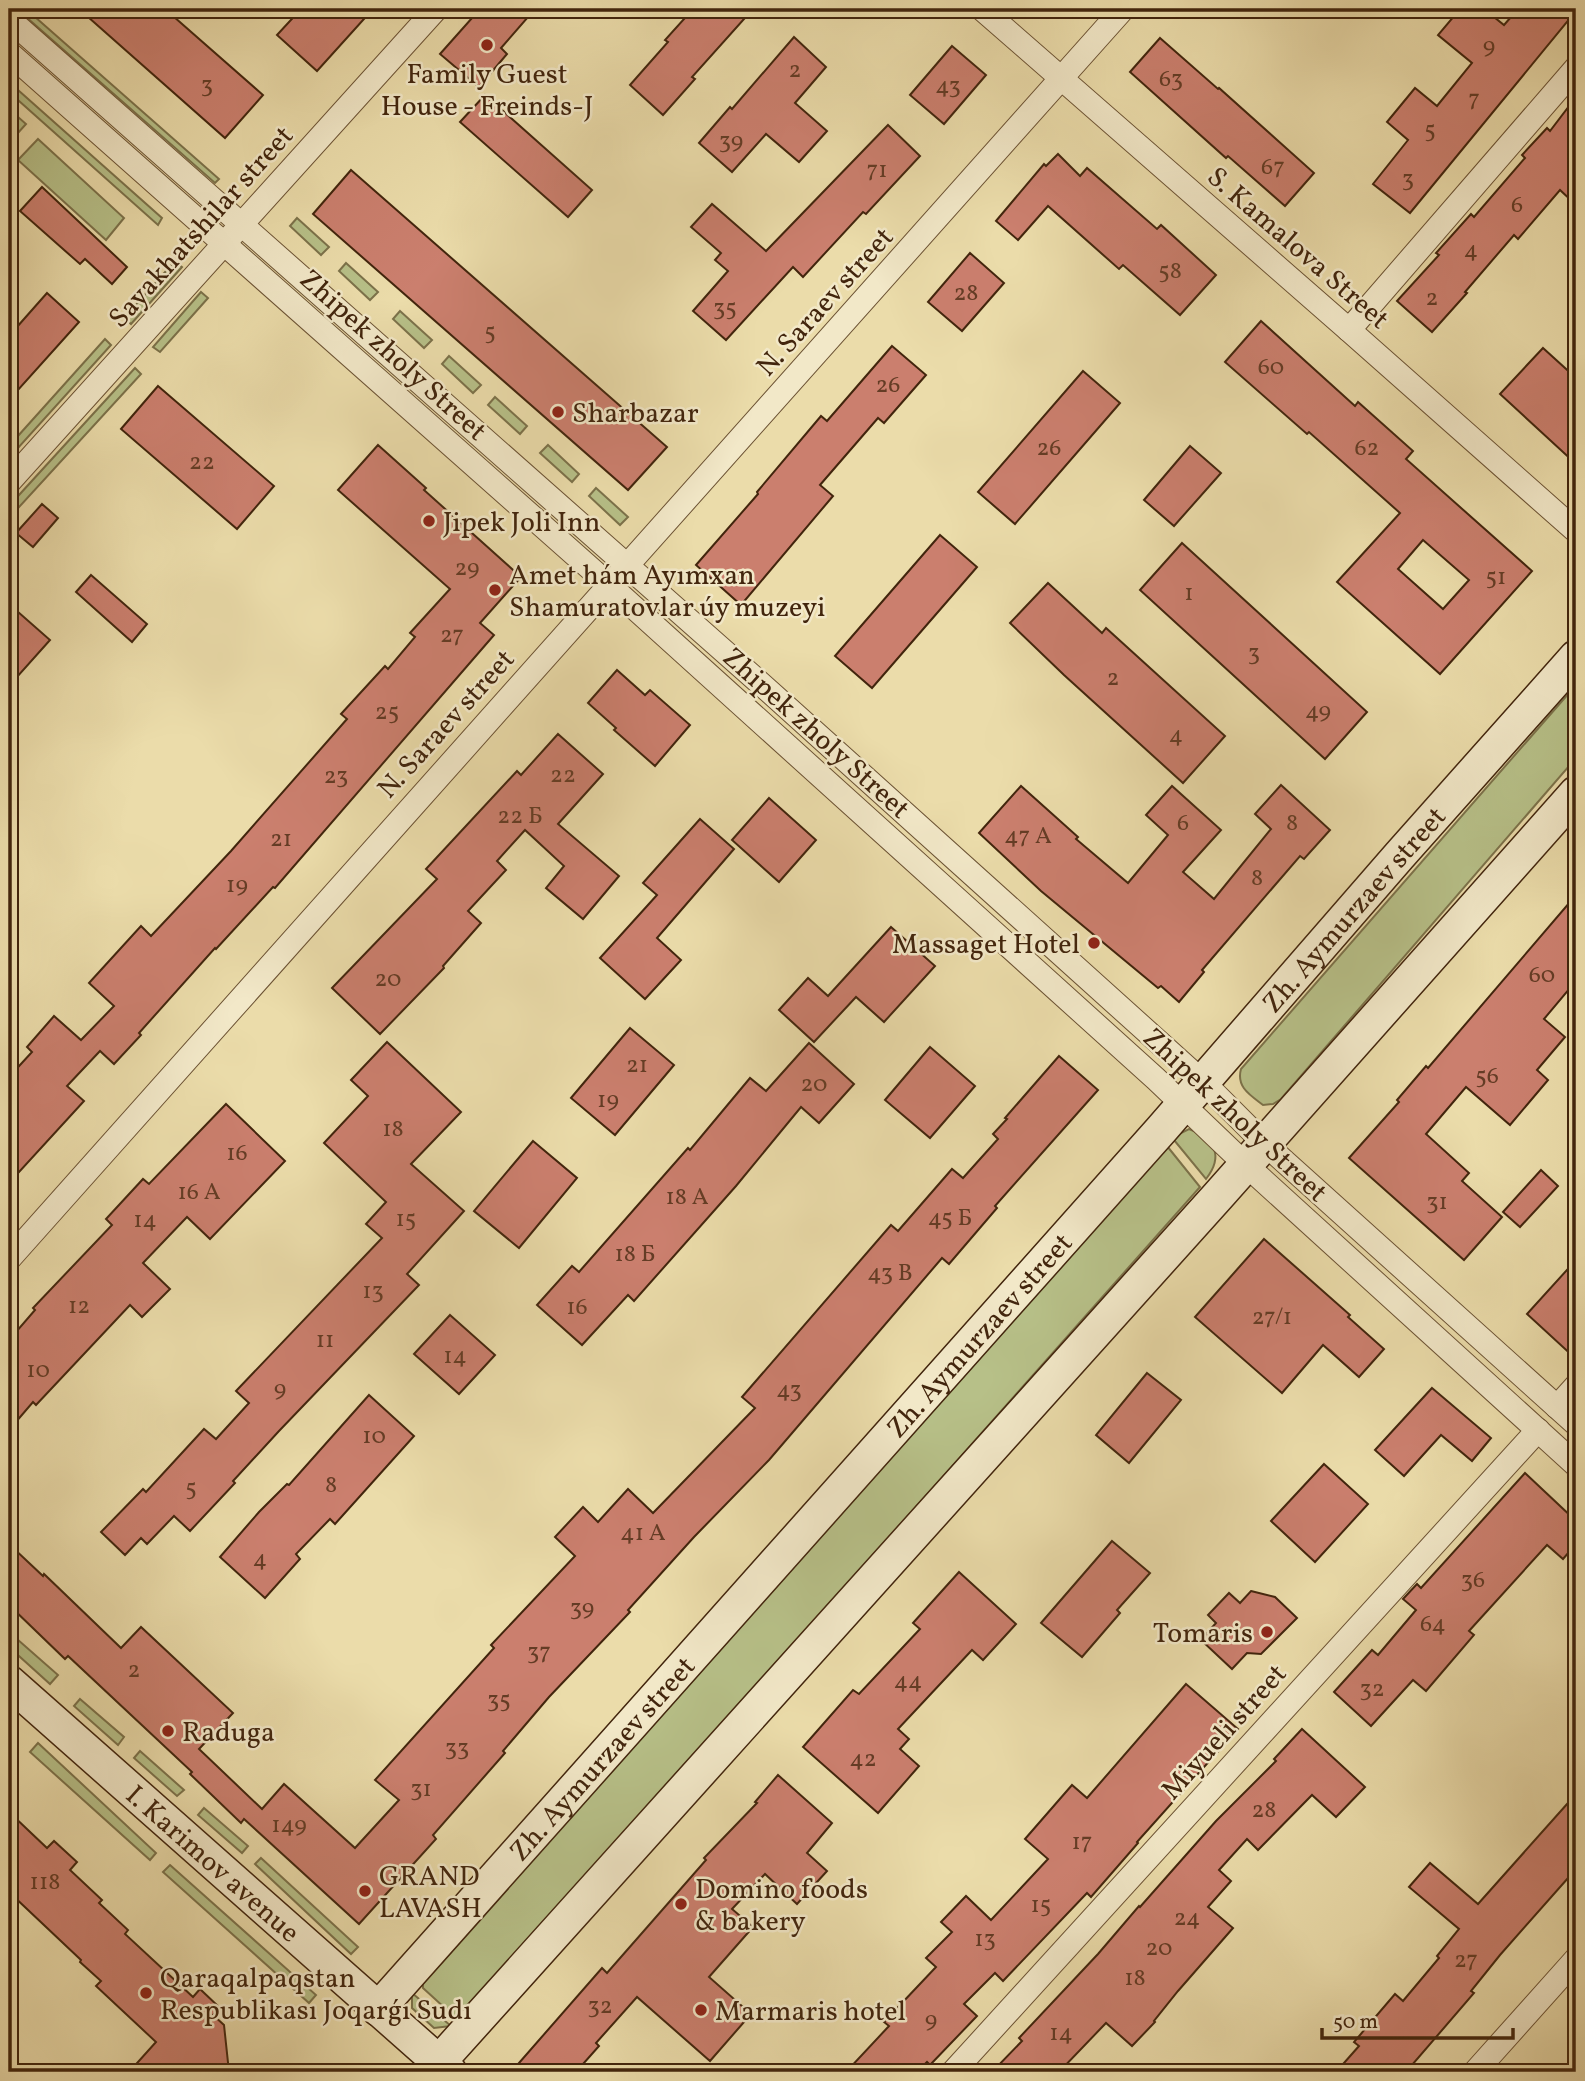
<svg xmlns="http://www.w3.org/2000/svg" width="1585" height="2081" font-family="Vollkorn,serif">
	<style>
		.green { fill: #b7c088; stroke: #7c724a; stroke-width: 2 }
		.building { fill: #cb7f6e; stroke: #42250d; stroke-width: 2; fill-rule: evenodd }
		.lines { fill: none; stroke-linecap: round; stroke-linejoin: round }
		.street-casing { stroke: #6c5334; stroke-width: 25 }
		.secondary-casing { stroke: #42250d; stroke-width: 36 }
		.street { stroke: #f2e8c8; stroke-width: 23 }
		.secondary { stroke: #f2e8c8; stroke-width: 33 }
		.poi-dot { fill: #8f2418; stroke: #f2e8c8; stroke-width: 2.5 }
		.labels { text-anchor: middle; stroke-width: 5; stroke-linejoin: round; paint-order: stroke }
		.number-label { font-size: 24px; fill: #643c25 }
		.poi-label { font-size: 28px; fill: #42250d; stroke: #f2e8c8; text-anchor: start }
		.street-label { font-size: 28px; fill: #42250d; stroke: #f2e8c8 }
	</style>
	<rect width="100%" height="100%" fill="#ebdcaa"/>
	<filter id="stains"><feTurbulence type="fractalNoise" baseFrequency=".00286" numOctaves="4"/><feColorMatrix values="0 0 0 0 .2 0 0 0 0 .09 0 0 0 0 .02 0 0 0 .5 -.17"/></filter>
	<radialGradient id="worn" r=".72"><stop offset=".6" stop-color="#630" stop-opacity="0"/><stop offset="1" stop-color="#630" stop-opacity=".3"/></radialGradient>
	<g class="green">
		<polygon points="17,9 26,9 219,179 215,183"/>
		<polygon points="9,82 162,218 158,225 9,92"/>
		<polygon points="9,109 26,124 9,143"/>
		<polygon points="38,139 124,218 106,240 18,160"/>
		<polygon points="297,218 329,247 321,255 290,226"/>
		<polygon points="175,261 182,267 131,324 124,318"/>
		<polygon points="346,263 378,292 370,300 339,271"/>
		<polygon points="201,292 208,298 160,352 153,347"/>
		<polygon points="400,311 432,340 424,348 393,319"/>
		<polygon points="105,339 111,345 9,458 9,446"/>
		<polygon points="449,356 481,385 473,393 442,364"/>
		<polygon points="135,368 141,374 9,518 9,506"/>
		<polygon points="495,397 527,426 520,434 488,405"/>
		<polygon points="548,445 579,474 572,482 540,453"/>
		<polygon points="596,488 628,517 620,525 589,496"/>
		<path d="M1576,685V758L1281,1099L1273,1104L1263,1105C1250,1095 1236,1087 1241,1069Z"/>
		<path d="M1189,1129C1215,1139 1224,1156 1206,1179L1174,1140L1181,1133Z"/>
		<polygon points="1167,1146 1200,1187 465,2015 458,2020 423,1988 423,1979"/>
		<polygon points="9,1632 58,1675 50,1684 9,1647"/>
		<polygon points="80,1699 124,1737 118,1745 74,1706"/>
		<polygon points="38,1743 156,1853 150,1860 30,1752"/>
		<polygon points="140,1751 184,1790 177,1796 134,1758"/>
		<polygon points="204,1808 248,1846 242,1853 198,1815"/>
		<polygon points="261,1858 358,1947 351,1954 255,1864"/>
		<polygon points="170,1865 316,1995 309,2003 163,1872"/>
		<polygon points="412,1993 451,2026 434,2028 412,2008"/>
	</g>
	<g class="building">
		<polygon points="79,9 165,9 263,95 225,138"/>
		<polygon points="301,9 373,9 317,71 277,35"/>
		<polygon points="480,9 535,9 501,48 507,54 479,87 440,54"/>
		<polygon points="693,9 753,9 692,77 695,79 663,115 630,85 668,42 665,40"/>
		<polygon points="1460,9 1484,9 1504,25 1518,9 1576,9 1576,11 1410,213 1373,184 1408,140 1387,122 1415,88 1437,106 1472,63 1438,35"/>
		<polygon points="794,37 826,67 795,103 827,131 799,162 766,134 732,172 699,143 730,107 732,109"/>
		<polygon points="1160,38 1218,89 1219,88 1314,173 1285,206 1228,156 1226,158 1130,72"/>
		<polygon points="952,46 986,75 944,124 910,95"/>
		<polygon points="485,95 592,190 568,217 460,122"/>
		<polygon points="1576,97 1576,205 1560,190 1518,239 1514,235 1465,292 1467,293 1432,332 1397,301 1439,255 1436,253 1471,214 1474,217 1525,158 1522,155 1547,128 1550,131"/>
		<polygon points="888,125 920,156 866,214 863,212 803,277 793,267 726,340 693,311 728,271 715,260 721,253 691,227 712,204 766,251"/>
		<polygon points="1058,154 1080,176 1087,168 1157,229 1161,225 1216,275 1180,315 1123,265 1119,269 1048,206 1018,240 996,221 1044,164 1046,166"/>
		<polygon points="351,170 667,447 628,490 313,214"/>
		<polygon points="42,187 127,267 112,284 85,259 80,264 20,211"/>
		<polygon points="970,253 1004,283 962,331 928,302"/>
		<polygon points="47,293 79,322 9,400 9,336"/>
		<path d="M1261,321L1355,406L1358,402L1413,451L1406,459L1532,571L1440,674L1337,582L1400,513L1309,432L1307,434L1225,362ZM1423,540L1469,580L1443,609L1398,569Z"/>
		<polygon points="892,346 926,375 884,423 878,418 820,485 833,496 741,605 696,565 758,494 757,492 821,416 827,421"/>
		<polygon points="1543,348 1576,378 1576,464 1500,394"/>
		<polygon points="1083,371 1120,403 1015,524 978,492"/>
		<polygon points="158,386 274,486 237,529 121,429"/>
		<polygon points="378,445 426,488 424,490 521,577 480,623 494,635 275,888 273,887 216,949 215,948 139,1033 141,1035 114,1064 100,1051 67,1086 84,1101 9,1183 9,1077 32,1052 27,1047 54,1016 81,1040 114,1006 89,983 141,926 151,936 231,851 347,719 341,714 385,666 388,669 415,637 410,633 450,589 338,490"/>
		<polygon points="1190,446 1221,473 1174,526 1144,500"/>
		<polygon points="42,504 58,518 33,547 16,533"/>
		<polygon points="940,535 977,567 872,688 835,656"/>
		<polygon points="1182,543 1367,712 1325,759 1140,590"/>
		<polygon points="91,575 147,624 132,642 76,592"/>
		<polygon points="1048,583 1102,633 1106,628 1225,736 1183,783 1064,675 1010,623"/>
		<polygon points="9,604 50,640 9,686"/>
		<polygon points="617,670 645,695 650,690 690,725 655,766 614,730 616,728 588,703"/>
		<polygon points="558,734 603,774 558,824 619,876 583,919 546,888 564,866 525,830 497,861 506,870 468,911 481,923 443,966 444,968 380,1034 332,988 437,879 426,869 517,771 521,775"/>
		<polygon points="1281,785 1330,830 1304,859 1300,856 1202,970 1204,972 1179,1002 1161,986 1158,988 1041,891 979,833 1021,786 1078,837 1076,839 1128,883 1168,835 1146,815 1172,786 1221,830 1183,872 1214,899 1271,829 1255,814"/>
		<polygon points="769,798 816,840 779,882 732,840"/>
		<polygon points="700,819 734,849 657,938 681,960 645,999 600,958 657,895 643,883"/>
		<polygon points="1576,895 1576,981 1544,1019 1565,1037 1537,1070 1548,1080 1510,1125 1466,1087 1426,1134 1469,1173 1462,1181 1502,1217 1464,1260 1349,1158 1399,1102 1397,1100 1426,1066 1428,1068"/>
		<polygon points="891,927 935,966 884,1022 856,997 814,1042 779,1010 808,978 828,996"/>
		<polygon points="630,1028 674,1065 615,1135 571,1098"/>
		<polygon points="387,1042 461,1112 411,1164 464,1211 407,1274 419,1285 279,1431 233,1481 235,1483 190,1531 174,1516 147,1544 141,1538 125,1555 101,1532 143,1489 146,1492 204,1429 216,1439 249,1403 236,1391 382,1238 366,1224 386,1202 324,1143 368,1096 351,1080"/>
		<polygon points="809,1043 854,1084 819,1123 801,1107 736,1186 634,1301 628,1295 582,1345 537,1305 572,1266 579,1272 688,1148 690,1150 750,1078 766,1091"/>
		<polygon points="930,1047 975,1086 930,1138 885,1100"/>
		<polygon points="1059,1056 1098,1090 995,1206 997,1208 949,1264 942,1258 769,1460 694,1537 628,1610 630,1612 549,1697 503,1751 505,1753 433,1835 436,1839 359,1924 244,1819 241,1823 190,1774 192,1772 68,1656 65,1659 9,1605 9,1544 43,1576 44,1574 121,1648 141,1627 233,1713 199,1749 262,1809 284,1784 355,1848 399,1800 375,1780 494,1648 491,1645 575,1556 555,1537 583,1507 598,1522 628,1489 653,1513 755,1408 742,1397 891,1225 898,1231 952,1169 963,1178 998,1139 993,1134 1007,1119 1005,1118"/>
		<polygon points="226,1104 285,1161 210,1239 187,1217 143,1263 170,1289 142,1317 130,1305 36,1405 33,1402 9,1430 9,1340 35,1310 33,1308 112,1225 106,1219 143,1179 149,1184"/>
		<polygon points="533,1141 577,1178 519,1248 474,1211"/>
		<polygon points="1541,1170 1558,1186 1520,1227 1503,1212"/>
		<polygon points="1264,1239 1350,1315 1348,1317 1384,1349 1359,1377 1323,1345 1282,1393 1195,1317"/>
		<polygon points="1576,1260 1576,1359 1527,1314"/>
		<polygon points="450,1315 495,1355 459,1394 414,1354"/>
		<polygon points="1147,1373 1181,1400 1129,1463 1096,1435"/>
		<polygon points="1432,1388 1491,1438 1472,1461 1441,1435 1404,1476 1375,1450"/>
		<polygon points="369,1395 414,1436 335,1524 330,1519 296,1554 300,1559 265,1598 220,1557 259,1512 287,1484 289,1485"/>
		<polygon points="1324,1464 1368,1504 1315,1562 1271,1521"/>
		<polygon points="1525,1473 1576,1521 1576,1544 1563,1559 1547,1545 1469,1631 1474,1635 1426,1691 1413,1680 1371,1726 1334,1692 1372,1650 1378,1655 1416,1610 1403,1599 1417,1584 1421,1588"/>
		<polygon points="1112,1541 1150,1573 1117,1610 1120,1613 1082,1657 1041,1623"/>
		<polygon points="959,1572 1016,1624 983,1660 972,1650 898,1729 909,1739 900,1749 919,1766 878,1813 803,1747 853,1690 859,1694 920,1629 913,1623"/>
		<polygon points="1251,1591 1275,1597 1297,1618 1261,1654 1247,1653 1232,1669 1201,1640 1216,1623 1208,1615 1229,1593 1240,1603"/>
		<polygon points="1186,1684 1238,1729 1137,1842 1138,1843 1091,1897 1087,1893 1003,1981 995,1973 964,2004 977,2016 930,2065 927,2062 917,2072 846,2072 889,2026 884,2022 936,1967 926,1958 952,1932 941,1922 966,1896 991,1920 1048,1859 1025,1839 1072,1785 1087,1798"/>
		<polygon points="1302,1729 1365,1787 1336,1817 1312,1795 1258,1850 1247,1839 1219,1870 1231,1881 1208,1907 1233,1928 1178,1991 1154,2021 1155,2022 1132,2046 1106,2023 1059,2072 992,2072 1022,2041 1019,2038 1098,1954 1139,1906 1140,1907 1216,1821 1276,1761 1274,1759"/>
		<polygon points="778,1775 832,1823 807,1853 827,1871 797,1904 765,1874 732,1909 753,1927 709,1977 751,2014 710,2061 637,1997 596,2043 599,2046 576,2072 529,2072 519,2063 602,1968 607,1973 706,1860 704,1858 757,1803 755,1802"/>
		<polygon points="1576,1794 1576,1869 1500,1955 1471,1991 1474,1993 1406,2072 1336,2072 1359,2046 1354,2042 1395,1994 1403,2001 1439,1958 1437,1956 1459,1929 1409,1887 1430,1863 1478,1904"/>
		<polygon points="9,1812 47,1848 54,1841 77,1862 70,1870 102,1900 99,1903 128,1930 125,1934 193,1997 200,1989 220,2008 213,2015 224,2025 229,2072 129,2072 156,2042 96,1986 101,1981 80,1962 81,1960 9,1892"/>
	</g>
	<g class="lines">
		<defs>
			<g id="street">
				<polyline points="982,9 1349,330 1576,531"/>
				<polyline points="9,19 770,692 1203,1082 1265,1144 1576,1424"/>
				<polyline points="9,53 608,584 1156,1079 1246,1165 1576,1465"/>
				<polyline points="1349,330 1576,68"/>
				<polyline points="9,482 436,9"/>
				<polyline points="9,1259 1123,9"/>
				<polyline points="1557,1407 1576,1386"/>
				<polyline points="953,2072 1538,1430"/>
				<polyline points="1475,2072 1576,1959"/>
			</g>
			<g id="secondary">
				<path id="s1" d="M9,1682L450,2072"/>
				<path id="s2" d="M378,2009L1161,1130L1399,856L1576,657"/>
				<polyline points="439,2062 1218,1196 1576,793"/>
			</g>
		</defs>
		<use href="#street" class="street-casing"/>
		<use href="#secondary" class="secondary-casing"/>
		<use href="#street" class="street"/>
		<use href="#secondary" class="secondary"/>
	</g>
	<g class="poi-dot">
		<circle cx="487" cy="45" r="7"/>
		<circle cx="558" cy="412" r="7"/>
		<circle cx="429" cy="521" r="7"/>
		<circle cx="495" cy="590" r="7"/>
		<circle cx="1094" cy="943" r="7"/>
		<circle cx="1267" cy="1632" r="7"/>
		<circle cx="168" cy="1731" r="7"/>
		<circle cx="365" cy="1891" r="7"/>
		<circle cx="681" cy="1904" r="7"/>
		<circle cx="146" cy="1993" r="7"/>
		<circle cx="701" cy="2010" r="7"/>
	</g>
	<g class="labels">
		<g class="number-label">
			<text x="1489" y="53">9</text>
			<text x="795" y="77">2</text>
			<text x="1171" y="86">63</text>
			<text x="207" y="92">3</text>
			<text x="948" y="93">43</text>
			<text x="1474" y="106">7</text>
			<text x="1430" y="137">5</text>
			<text x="731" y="148">39</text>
			<text x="1273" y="174">67</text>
			<text x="877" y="177">71</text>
			<text x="1408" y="186">3</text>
			<text x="1517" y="212">6</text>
			<text x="1471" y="257">4</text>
			<text x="1170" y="278">58</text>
			<text x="966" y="300">28</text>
			<text x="1432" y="305">2</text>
			<text x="725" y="315">35</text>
			<text x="490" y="339">5</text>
			<text x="1271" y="374">60</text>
			<text x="888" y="392">26</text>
			<text x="1049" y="455">26</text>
			<text x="1367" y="455">62</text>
			<text x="202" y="469">22</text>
			<text x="467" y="575">29</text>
			<text x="1496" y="584">51</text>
			<text x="1189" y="600">1</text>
			<text x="452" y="642">27</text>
			<text x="1254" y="660">3</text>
			<text x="1113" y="685">2</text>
			<text x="1318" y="718">49</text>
			<text x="387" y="719">25</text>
			<text x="1176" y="742">4</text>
			<text x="563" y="782">22</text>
			<text x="336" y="783">23</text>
			<text x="520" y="823">22 Б</text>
			<text x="1183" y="830">6</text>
			<text x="1292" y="830">8</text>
			<text x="1028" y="843">47 А</text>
			<text x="281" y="846">21</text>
			<text x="1257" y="885">8</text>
			<text x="237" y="892">19</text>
			<text x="1542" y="982">60</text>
			<text x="388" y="986">20</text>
			<text x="637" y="1072">21</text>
			<text x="1487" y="1083">56</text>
			<text x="814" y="1091">20</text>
			<text x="608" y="1107">19</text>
			<text x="393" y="1136">18</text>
			<text x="237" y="1160">16</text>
			<text x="199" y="1199">16 А</text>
			<text x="687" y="1204">18 А</text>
			<text x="1437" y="1209">31</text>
			<text x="950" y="1225">45 Б</text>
			<text x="406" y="1226">15</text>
			<text x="145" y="1227">14</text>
			<text x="635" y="1261">18 Б</text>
			<text x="890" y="1280">43 В</text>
			<text x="373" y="1298">13</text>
			<text x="79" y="1313">12</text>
			<text x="577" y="1314">16</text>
			<text x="1272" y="1324">27/1</text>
			<text x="325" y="1347">11</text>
			<text x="455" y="1363">14</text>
			<text x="38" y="1377">10</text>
			<text x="280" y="1396">9</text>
			<text x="789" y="1397">43</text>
			<text x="374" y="1443">10</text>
			<text x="331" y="1492">8</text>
			<text x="191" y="1495">5</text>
			<text x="643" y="1540">41 А</text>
			<text x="260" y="1566">4</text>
			<text x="1473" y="1587">36</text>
			<text x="582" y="1615">39</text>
			<text x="1433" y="1631">64</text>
			<text x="539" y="1659">37</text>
			<text x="134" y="1677">2</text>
			<text x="908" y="1688">44</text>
			<text x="1372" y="1696">32</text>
			<text x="499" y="1707">35</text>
			<text x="457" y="1755">33</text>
			<text x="863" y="1766">42</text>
			<text x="421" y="1796">31</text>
			<text x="1264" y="1817">28</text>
			<text x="289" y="1832">149</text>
			<text x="1082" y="1849">17</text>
			<text x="45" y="1889">118</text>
			<text x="1041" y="1912">15</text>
			<text x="1187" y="1925">24</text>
			<text x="985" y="1946">13</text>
			<text x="1159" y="1955">20</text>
			<text x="1466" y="1967">27</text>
			<text x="1135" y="1985">18</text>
			<text x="600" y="2013">32</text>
			<text x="931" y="2027">9</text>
			<text x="1061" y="2040">14</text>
		</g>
		<g class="poi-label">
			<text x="487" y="83" text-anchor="middle">Family Guest<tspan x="487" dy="32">House - Freinds-J</tspan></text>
			<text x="572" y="422">Sharbazar</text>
			<text x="443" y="531">Jipek Joli Inn</text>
			<text x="509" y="584">Amet hám Ayımxan<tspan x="509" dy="32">Shamuratovlar úy muzeyi</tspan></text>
			<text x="1080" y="953" text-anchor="end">Massaget Hotel</text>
			<text x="1253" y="1642" text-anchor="end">Tomaris</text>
			<text x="182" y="1741">Raduga</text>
			<text x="379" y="1885">GRAND<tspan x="379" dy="32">LAVASH</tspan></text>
			<text x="695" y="1898">Domino foods<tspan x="695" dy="32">&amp; bakery</tspan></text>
			<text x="160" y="1987">Qaraqalpaqstan<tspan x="160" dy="32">Respublikası Joqarǵı Sudı</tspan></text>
			<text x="715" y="2020">Marmaris hotel</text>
		</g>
		<g class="street-label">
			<text transform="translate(200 226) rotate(-48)" y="10">Sayakhatshilar street</text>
			<text transform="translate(1299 247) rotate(41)" y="10">S. Kamalova Street</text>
			<text transform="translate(824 301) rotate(-48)" y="10">N. Saraev street</text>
			<text transform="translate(394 354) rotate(42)" y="10">Zhipek zholy Street</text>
			<text transform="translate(445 723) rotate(-48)" y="10">N. Saraev street</text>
			<text transform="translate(817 732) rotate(42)" y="10">Zhipek zholy Street</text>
			<text dy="10" stroke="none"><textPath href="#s2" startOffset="1470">Zh. Aymurzaev street</textPath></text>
			<text transform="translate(1236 1114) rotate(43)" y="10">Zhipek zholy Street</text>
			<text dy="10" stroke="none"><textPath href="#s2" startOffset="903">Zh. Aymurzaev street</textPath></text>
			<text transform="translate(1223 1731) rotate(-48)" y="10">Miyueli street</text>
			<text dy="10" stroke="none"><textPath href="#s2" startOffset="336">Zh. Aymurzaev street</textPath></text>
			<text dy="10" stroke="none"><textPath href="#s1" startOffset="273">I. Karimov avenue</textPath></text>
		</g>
	</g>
	<rect width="1585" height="2081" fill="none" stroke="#ebdcaa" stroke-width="35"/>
	<rect x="10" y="10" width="1564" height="2060" fill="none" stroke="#42250d" stroke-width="3.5"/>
	<rect x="18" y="18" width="1550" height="2046" fill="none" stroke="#42250d" stroke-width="2"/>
	<path d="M1322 2028v10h191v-10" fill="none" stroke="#42250d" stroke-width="3.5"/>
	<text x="1333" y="2028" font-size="21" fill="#42250d" stroke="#f2e8c8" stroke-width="5" paint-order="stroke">50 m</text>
	<rect width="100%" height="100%" filter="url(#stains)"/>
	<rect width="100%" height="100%" fill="url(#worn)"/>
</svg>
